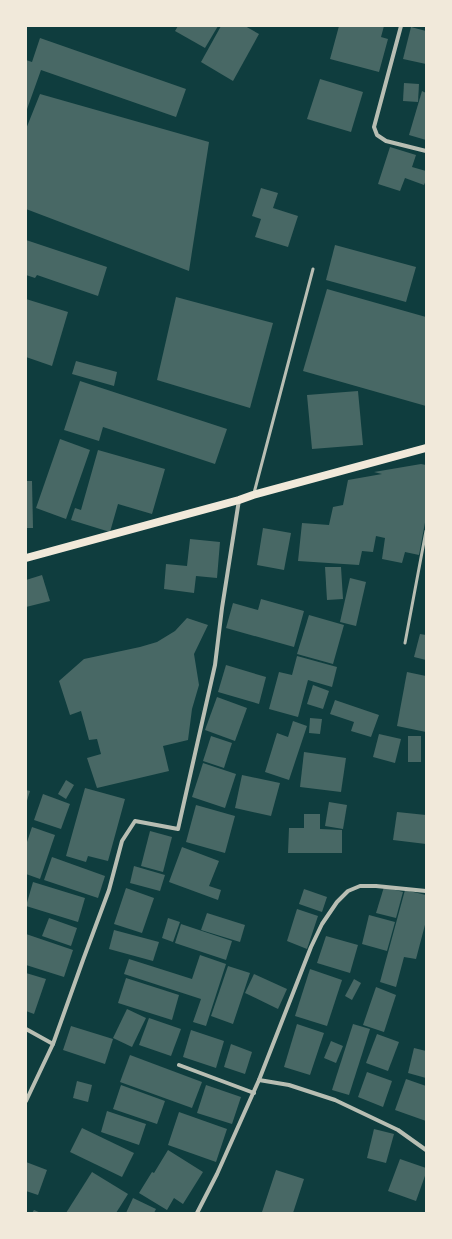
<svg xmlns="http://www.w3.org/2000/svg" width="452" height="1239" font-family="'Fira Sans Condensed',sans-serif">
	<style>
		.building { fill: #486865 }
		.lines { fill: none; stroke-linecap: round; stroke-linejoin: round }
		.service { stroke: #b8beb3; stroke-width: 3 }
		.minor { stroke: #b8beb3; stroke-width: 4 }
		.secondary { stroke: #f1e9da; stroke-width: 8 }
	</style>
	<rect width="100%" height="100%" fill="#0f3d3e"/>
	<g class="building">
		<polygon points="178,26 218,26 205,48 175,31"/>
		<polygon points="221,26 245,26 259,34 233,81 201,62"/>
		<polygon points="339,26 384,26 381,37 388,39 379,72 330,59"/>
		<polygon points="411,27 426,31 426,64 403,59"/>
		<polygon points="40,38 186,89 176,117 41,70 26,112 26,60 32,62"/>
		<polygon points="320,79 363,92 351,132 307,119"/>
		<polygon points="404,83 419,84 418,102 403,101"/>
		<polygon points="422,91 426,93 426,140 409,135"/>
		<polygon points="40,94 209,142 189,271 26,209 26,129"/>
		<polygon points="390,147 416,155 412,167 426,171 426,180 424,185 405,178 400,191 378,184"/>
		<polygon points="261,188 278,193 273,208 298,216 288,247 255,237 261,219 252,216"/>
		<polygon points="26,240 107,267 98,296 37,275 35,278 26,275"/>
		<polygon points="335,245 416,267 406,302 326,280"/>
		<polygon points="327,289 426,317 426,406 303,371"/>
		<polygon points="176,297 273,323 250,408 157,380"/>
		<polygon points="26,299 68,312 52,366 26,357"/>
		<polygon points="76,361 117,372 114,386 72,374"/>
		<polygon points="80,381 227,429 215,464 103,427 99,441 64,430"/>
		<polygon points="358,391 363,445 312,449 307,395"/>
		<polygon points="60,439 90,450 66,519 36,508"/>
		<polygon points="98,450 165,469 152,514 118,504 110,532 71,520 75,508 81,510"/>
		<polygon points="421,464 426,465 426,517 419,555 405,552 402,563 382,559 385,538 376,536 373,552 362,551 359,565 298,561 302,523 329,525 333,507 343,505 348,480 382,474 374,472"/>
		<polygon points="26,481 32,481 33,528 26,528"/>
		<polygon points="263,528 291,533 284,570 257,565"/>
		<polygon points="190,539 220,542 217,578 196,576 194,593 164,589 166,564 187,566"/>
		<polygon points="325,567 341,567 343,599 327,600"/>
		<polygon points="42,575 50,601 26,607 26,580"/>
		<polygon points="350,578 366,582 356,626 340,622"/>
		<polygon points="261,599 304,611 294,647 226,628 233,603 258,610"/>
		<polygon points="309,615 344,625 333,664 297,654"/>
		<polygon points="187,618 208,625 194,654 199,685 192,709 188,740 163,746 169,771 97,788 87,758 101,754 97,739 89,740 81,711 70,715 59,681 84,659 140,647 157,642 175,631"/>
		<polygon points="420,634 426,635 426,660 414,657"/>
		<polygon points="297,656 337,667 332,687 308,680 298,717 269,709 279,672 292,675"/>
		<polygon points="226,665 266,677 259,704 218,692"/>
		<polygon points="407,672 426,676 426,732 397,726"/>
		<polygon points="313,685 329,691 323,709 307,704"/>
		<polygon points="217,697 247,708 235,741 205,730"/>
		<polygon points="335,700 379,715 371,737 351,731 354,722 330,714"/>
		<polygon points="310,718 322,719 320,734 309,733"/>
		<polygon points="293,721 307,726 289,780 265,772 277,733 288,737"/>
		<polygon points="379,734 401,739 395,763 373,757"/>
		<polygon points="211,736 232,743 224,768 203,761"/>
		<rect x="408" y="736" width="13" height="26"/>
		<polygon points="304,752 346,758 341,792 300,787"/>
		<polygon points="203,763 236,774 225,808 192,797"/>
		<polygon points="242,775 280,783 271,816 235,808"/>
		<polygon points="66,780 74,785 66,799 58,794"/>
		<polygon points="85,788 125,799 108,861 88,856 86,862 66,856"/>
		<polygon points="26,790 30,791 26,804"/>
		<polygon points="43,794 70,804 61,829 34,820"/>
		<polygon points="329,802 347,805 343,829 325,826"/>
		<polygon points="196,805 235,816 225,853 186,842"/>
		<polygon points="397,812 426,815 426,844 393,840"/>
		<polygon points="304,814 320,814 320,829 342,830 342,853 288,853 289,828 304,828"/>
		<polygon points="32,827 55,835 40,879 26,874 26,845"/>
		<polygon points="150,831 172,837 163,872 141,866"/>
		<polygon points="182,847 219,861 209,886 221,890 218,900 169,882"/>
		<polygon points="52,857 105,876 98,898 44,880"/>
		<polygon points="134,866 165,875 160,891 130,883"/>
		<polygon points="33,882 85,898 78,922 26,906"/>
		<polygon points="384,887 403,892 396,918 376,913"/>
		<polygon points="126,888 154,898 142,933 114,924"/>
		<polygon points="304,889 327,897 322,912 299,904"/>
		<polygon points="405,890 426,895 426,921 416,959 404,957 396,987 380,982"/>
		<polygon points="297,909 318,916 307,949 287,941"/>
		<polygon points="207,913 245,925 240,942 201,930"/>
		<polygon points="369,915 395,922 387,951 362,944"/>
		<polygon points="49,918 77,928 71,946 42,936"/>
		<polygon points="168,918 180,922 173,942 162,938"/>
		<polygon points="181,924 232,941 226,960 175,943"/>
		<polygon points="114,930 159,942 153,961 109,949"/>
		<polygon points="26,934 73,950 64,977 26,965"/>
		<polygon points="326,936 358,945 350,973 317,963"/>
		<polygon points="200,955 226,964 206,1026 193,1022 201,999 124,974 129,959 192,979"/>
		<polygon points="228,966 250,973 233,1024 211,1016"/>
		<polygon points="310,969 342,980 327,1026 295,1016"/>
		<polygon points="26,973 46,979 34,1014 26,1011"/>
		<polygon points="254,974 287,989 278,1009 245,993"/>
		<polygon points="126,978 179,995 172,1020 118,1003"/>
		<polygon points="354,979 361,983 352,1000 345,996"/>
		<polygon points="376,987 396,995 384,1032 363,1025"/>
		<polygon points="127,1009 146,1018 132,1047 113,1038"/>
		<polygon points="149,1018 181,1029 171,1056 139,1045"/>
		<polygon points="297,1024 324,1033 310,1075 284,1067"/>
		<polygon points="353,1024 370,1029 349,1095 332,1090"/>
		<polygon points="71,1026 113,1039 105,1064 63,1050"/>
		<polygon points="191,1030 224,1041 216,1068 183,1057"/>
		<polygon points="377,1034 399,1042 388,1071 366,1063"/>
		<polygon points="331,1041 343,1046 336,1063 324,1058"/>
		<polygon points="231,1044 252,1052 245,1074 224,1067"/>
		<polygon points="414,1048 426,1051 426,1078 408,1073"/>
		<polygon points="130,1055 202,1082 192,1108 120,1082"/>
		<polygon points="367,1072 392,1081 383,1107 358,1097"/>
		<polygon points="406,1079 426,1086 426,1121 395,1110"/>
		<polygon points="77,1081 92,1085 88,1102 73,1098"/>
		<polygon points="121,1085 165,1101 157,1124 113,1109"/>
		<polygon points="206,1085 241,1097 232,1124 197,1113"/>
		<polygon points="107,1111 146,1124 139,1145 101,1132"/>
		<polygon points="179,1112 227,1129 216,1162 168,1145"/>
		<polygon points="82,1128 134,1153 122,1177 70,1152"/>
		<polygon points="374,1129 394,1134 386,1163 367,1158"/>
		<polygon points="168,1150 203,1172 183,1204 174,1198 167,1210 139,1193 152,1172 154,1173"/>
		<polygon points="400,1159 426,1168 426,1173 416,1201 388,1191"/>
		<polygon points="26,1162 47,1170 38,1195 26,1191"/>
		<polygon points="276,1170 304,1179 293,1213 266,1213 262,1212"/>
		<polygon points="92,1172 128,1194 116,1213 66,1213"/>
		<polygon points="133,1198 156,1209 154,1213 126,1213"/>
		<polygon points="34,1210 41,1213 32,1213"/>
	</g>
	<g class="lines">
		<g class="service">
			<polyline points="254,493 313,269"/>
			<polyline points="405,643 426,531"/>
		</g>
		<g class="minor">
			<polyline points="401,26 374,127 377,135 386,141 426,151"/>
			<polyline points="26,1029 53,1044 26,1101"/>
			<polyline points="53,1044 83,960 109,890 122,841 135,821 178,829 215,665 222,608 239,500"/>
			<polyline points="179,1065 254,1093"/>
			<polyline points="259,1080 311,947 322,924 337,902 348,891 360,886 376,886 426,891"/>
			<polyline points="197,1213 217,1174 259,1080 289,1085 335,1100 398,1130 426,1150"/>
		</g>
		<polyline class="secondary" points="26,558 239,500 253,495 426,448"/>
	</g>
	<rect width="452" height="1239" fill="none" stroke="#f1e9da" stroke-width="54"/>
</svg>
